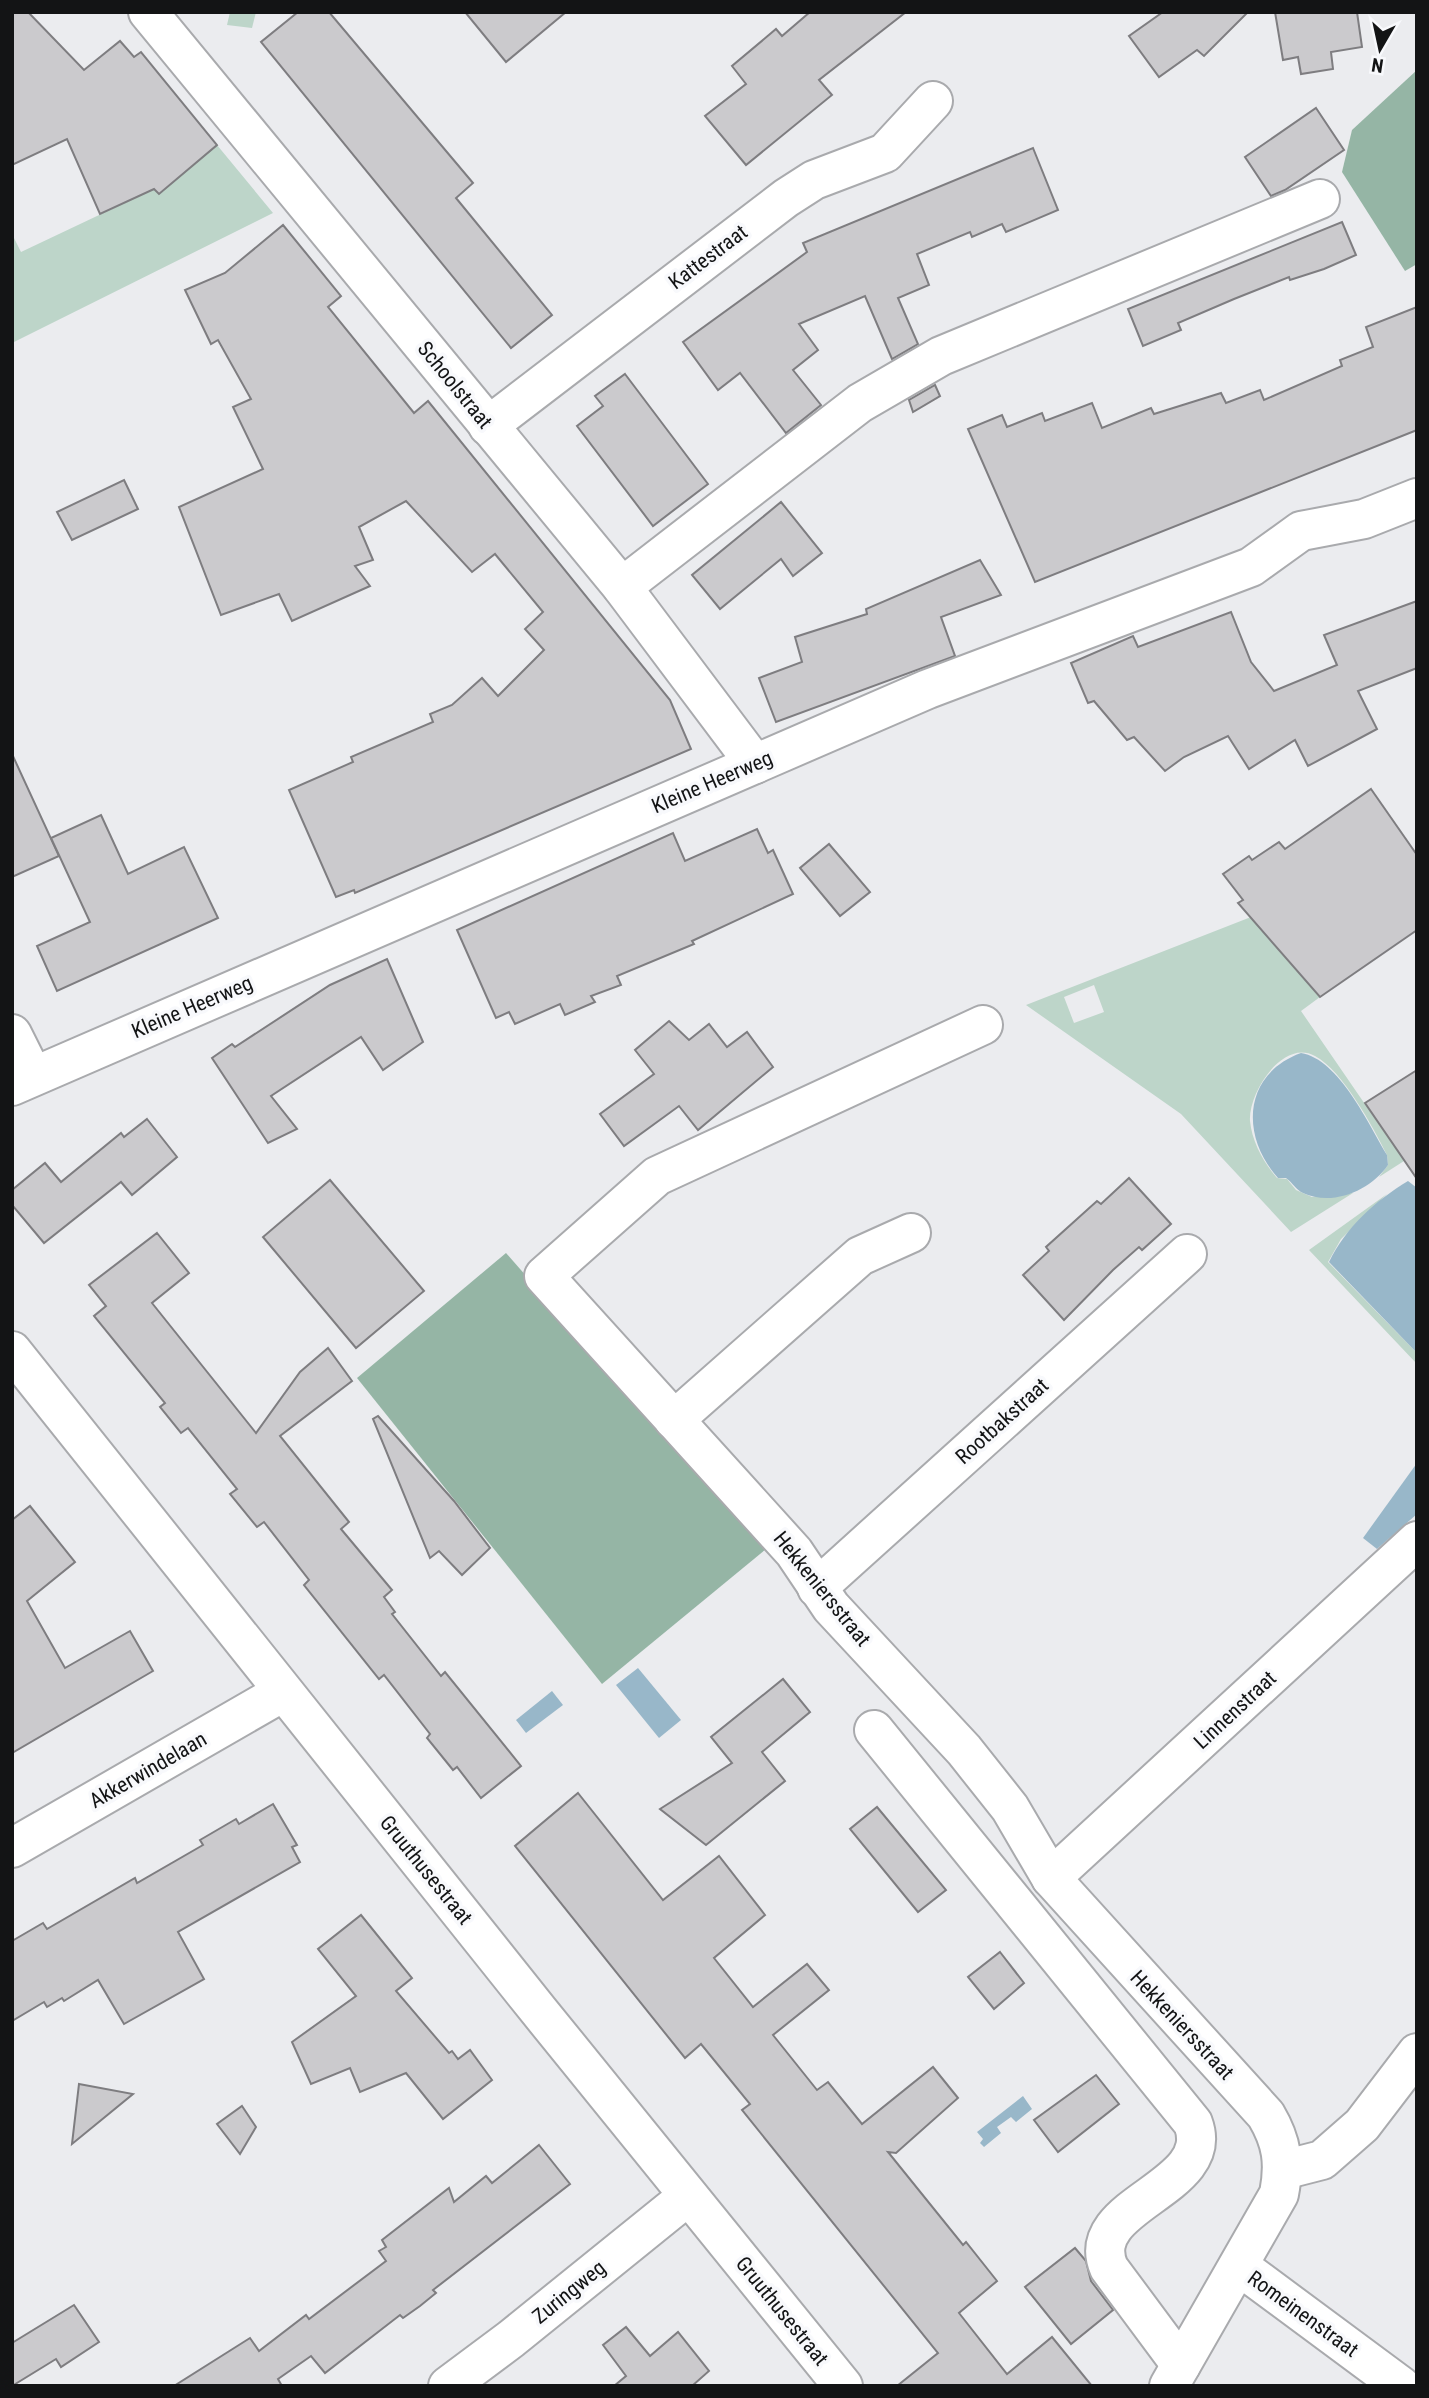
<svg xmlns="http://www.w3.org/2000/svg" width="1429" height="2398" font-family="'Roboto Condensed',sans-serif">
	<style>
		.green { fill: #bdd5c9; fill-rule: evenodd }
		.forest { fill: #95b5a5 }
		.water { fill: #98b7c9 }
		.building { fill: #cbcacd; stroke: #7e7d80; stroke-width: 2 }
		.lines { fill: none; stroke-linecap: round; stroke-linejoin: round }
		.minor-casing { stroke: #a9aaad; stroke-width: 42 }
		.minor { stroke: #fff; stroke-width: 38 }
		.labels { text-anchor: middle; stroke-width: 7; stroke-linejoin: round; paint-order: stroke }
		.street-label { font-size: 21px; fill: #131415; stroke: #f8f9fc }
	</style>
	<rect width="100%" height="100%" fill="#ebecef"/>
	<g class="green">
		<polygon points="230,12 256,12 252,28 227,25"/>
		<polygon points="217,145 273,213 12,343 12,234 21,252 154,189 159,193"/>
		<path d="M1251,917L1320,997L1301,1011L1404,1161L1379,1177L1388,1165L1387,1155C1373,1127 1343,1071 1315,1056C1283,1038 1248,1093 1250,1121C1252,1142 1264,1163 1277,1178L1287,1179L1296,1190L1312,1197L1353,1193L1291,1232L1181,1114L1026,1005ZM1094,985L1104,1012L1074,1023L1064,997Z"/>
		<polygon points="1387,1194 1341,1239 1328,1262 1417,1353 1417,1364 1309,1250"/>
	</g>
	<g class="forest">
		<polygon points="1417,70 1417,264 1405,271 1342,172 1352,130"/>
		<polygon points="506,1253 766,1549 602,1684 357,1378"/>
	</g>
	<g class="water">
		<path d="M1301,1053C1339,1059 1369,1125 1387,1155L1388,1165C1371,1190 1333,1207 1303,1193C1296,1190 1293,1183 1286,1178H1278C1240,1136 1243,1074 1301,1053Z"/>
		<path d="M1408,1181L1417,1188V1353L1329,1262C1346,1227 1375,1201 1408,1181Z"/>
		<polygon points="1417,1463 1417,1514 1377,1549 1363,1538"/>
		<polygon points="638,1668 681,1720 659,1738 616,1685"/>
		<polygon points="552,1691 563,1705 526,1733 516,1720"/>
		<polygon points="1023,2096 1032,2109 1016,2122 1011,2117 997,2127 1001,2133 984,2147 980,2143 983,2139 977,2132"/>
	</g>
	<g class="building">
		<polygon points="12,12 28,12 84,70 120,41 134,57 141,52 217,145 159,194 154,189 100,214 67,139 12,165"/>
		<polygon points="298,12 329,12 473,183 456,198 552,315 511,348 261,42"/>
		<polygon points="465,12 566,12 506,62"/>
		<polygon points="810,12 906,12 819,80 832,95 746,165 705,116 746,84 732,66 776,29 782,36"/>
		<polygon points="1163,12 1248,12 1204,56 1197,50 1159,77 1129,36"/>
		<polygon points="1275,12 1357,12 1362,47 1331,52 1333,69 1301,74 1298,57 1283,60"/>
		<polygon points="1316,108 1344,150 1285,190 1271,196 1245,157"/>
		<polygon points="1033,148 1058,210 1006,232 1002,224 972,237 970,232 917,254 929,285 898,298 918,344 892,359 865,296 799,324 818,350 793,370 821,405 786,433 740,373 718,390 683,342 807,252 803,243"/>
		<polygon points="1342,222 1356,255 1324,269 1290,280 1289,277 1234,299 1178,323 1181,330 1143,346 1128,309"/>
		<polygon points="283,225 341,296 328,307 414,413 428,401 670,700 691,749 355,893 354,890 336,897 289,790 353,762 351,757 433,722 430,714 452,705 482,678 498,696 544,650 525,629 543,612 495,554 472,572 406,501 359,527 373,560 355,566 370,586 292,621 279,594 221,615 179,507 263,469 233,407 251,399 218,340 211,344 185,290 225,273"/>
		<polygon points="1417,307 1417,430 1035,582 968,429 1002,415 1007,427 1042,413 1045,421 1092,403 1102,428 1151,408 1154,414 1221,393 1226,403 1260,390 1264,400 1342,366 1340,360 1373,347 1366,327"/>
		<polygon points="625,374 708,484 653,526 577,426 603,406 595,396"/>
		<polygon points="935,385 940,396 913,412 909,400"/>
		<polygon points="124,480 138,509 72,540 57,512"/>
		<polygon points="781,502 822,553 793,576 781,559 720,609 692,575"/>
		<polygon points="980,560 1001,595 941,617 955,656 776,722 759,678 802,662 795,637 867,614 866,609"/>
		<polygon points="1417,601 1417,668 1358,691 1377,729 1308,766 1295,740 1249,769 1228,736 1184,757 1165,771 1134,737 1127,740 1094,701 1088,703 1071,663 1133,636 1138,647 1231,612 1251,662 1274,691 1337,665 1324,635"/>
		<polygon points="12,754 59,856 12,877"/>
		<polygon points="1371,789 1417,855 1417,930 1320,997 1238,903 1243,900 1223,874 1249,856 1252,860 1279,842 1285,849"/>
		<polygon points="101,815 128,874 184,847 218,918 57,991 37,946 90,922 51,838"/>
		<polygon points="757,829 768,853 773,850 793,894 692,941 694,944 617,976 621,985 591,996 595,1002 565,1015 560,1004 515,1024 509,1012 496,1018 457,930 673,833 685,861"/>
		<polygon points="829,844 870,892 840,916 800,868"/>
		<polygon points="387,959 423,1042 383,1070 361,1037 271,1096 297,1129 268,1143 212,1058 232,1044 235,1047 330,985"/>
		<polygon points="669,1021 689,1040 709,1024 727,1047 747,1032 773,1067 698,1130 679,1106 624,1146 600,1114 654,1074 635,1050"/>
		<polygon points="1417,1070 1417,1179 1365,1103"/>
		<polygon points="147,1119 177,1157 132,1195 121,1182 44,1243 12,1205 12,1190 45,1163 61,1182 121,1133 124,1137"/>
		<polygon points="1129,1178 1171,1224 1142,1250 1139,1247 1113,1270 1064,1320 1023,1275 1049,1251 1046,1247 1097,1201 1101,1204"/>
		<polygon points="330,1180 424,1291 356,1348 263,1237"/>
		<polygon points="157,1233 189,1273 152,1303 256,1433 300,1372 328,1348 352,1381 280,1436 349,1522 341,1529 392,1590 384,1597 395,1612 392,1614 441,1676 445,1672 521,1766 481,1798 457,1767 453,1770 427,1738 430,1734 384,1675 379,1679 304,1585 309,1580 264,1522 257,1527 230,1494 237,1489 188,1428 181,1433 160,1407 165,1403 94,1316 106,1306 89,1285"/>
		<polygon points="378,1416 454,1501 490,1548 462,1575 439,1551 430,1558 373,1419"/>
		<polygon points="30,1506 75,1562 27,1601 65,1668 130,1631 153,1671 12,1753 12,1520"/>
		<polygon points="783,1679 810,1712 762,1752 785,1781 706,1845 660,1809 732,1763 711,1737"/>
		<polygon points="578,1793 663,1900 719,1856 765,1915 714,1958 753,2007 807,1964 829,1990 773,2035 817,2090 828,2082 862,2124 933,2067 958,2098 896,2153 888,2152 963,2245 966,2242 997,2281 959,2313 1007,2374 1052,2337 1092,2386 897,2386 938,2353 742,2110 750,2104 701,2044 685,2058 515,1846"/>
		<polygon points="273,1804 297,1845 292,1847 300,1862 178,1932 204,1979 124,2024 98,1980 64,2001 62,1998 47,2007 44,2002 12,2021 12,1941 43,1923 47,1929 135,1878 137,1883 203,1845 200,1840 236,1819 239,1824"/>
		<polygon points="877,1807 946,1890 918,1912 850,1829"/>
		<polygon points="361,1915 412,1978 396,1991 449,2053 452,2051 458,2059 470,2050 492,2080 443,2119 406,2073 360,2092 350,2068 311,2084 292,2042 356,1996 318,1949"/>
		<polygon points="1000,1952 1024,1983 994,2009 968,1977"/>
		<polygon points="1096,2075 1119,2104 1058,2152 1034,2120"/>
		<polygon points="79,2084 133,2094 72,2144"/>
		<polygon points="242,2106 256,2127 240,2154 217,2124"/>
		<polygon points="539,2145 570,2184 433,2290 436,2293 420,2306 403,2318 400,2315 325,2373 311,2356 278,2379 282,2386 174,2386 250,2338 259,2351 306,2315 309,2319 386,2261 379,2251 386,2247 382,2240 449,2188 454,2202 486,2176 492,2183"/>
		<polygon points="1075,2248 1086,2261 1091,2281 1113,2310 1071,2344 1025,2287"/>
		<polygon points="74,2305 99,2342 61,2367 56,2359 12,2386 12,2343"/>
		<polygon points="626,2327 650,2356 678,2332 709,2371 692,2386 614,2386 626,2376 603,2345"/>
	</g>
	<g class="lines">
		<defs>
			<g id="minor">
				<polyline points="148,12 622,587 755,764"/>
				<polyline points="488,426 786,198 814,180 885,153 933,101"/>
				<polyline points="622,587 860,403 941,356 1320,199"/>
				<path d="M983,1025L657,1176L544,1276L794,1552L831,1607L964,1750L1010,1808L1051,1878L1266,2115C1282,2142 1285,2163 1279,2194L1169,2386"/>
				<polyline points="12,1034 33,1076"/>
				<polyline points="12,1086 928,689 1251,567 1301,531 1364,519 1417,498"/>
				<polyline points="12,1351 539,2011 843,2386"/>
				<polyline points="674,1420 860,1256 911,1233"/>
				<polyline points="817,1588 1187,1254"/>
				<path d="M874,1730L1193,2123C1218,2190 1081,2203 1109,2268L1181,2365"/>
				<polyline points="12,1848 283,1692"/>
				<polyline points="1051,1878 1417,1541"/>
				<polyline points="1283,2170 1322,2160 1362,2125 1417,2053"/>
				<polyline points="1239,2266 1401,2386"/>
				<polyline points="448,2386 511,2339 688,2196"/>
			</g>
		</defs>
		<use href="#minor" class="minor-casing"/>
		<use href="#minor" class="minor"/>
	</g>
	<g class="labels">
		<g class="street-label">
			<text transform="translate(708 257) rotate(-37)" y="7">Kattestraat</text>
			<text transform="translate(455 385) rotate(51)" y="7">Schoolstraat</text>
			<text transform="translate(712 782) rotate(-23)" y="7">Kleine Heerweg</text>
			<text transform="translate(192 1007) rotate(-23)" y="7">Kleine Heerweg</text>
			<text transform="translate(1002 1421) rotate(-42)" y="7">Rootbakstraat</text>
			<text transform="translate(822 1589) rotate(51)" y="7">Hekkeniersstraat</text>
			<text transform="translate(1235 1710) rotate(-43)" y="7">Linnenstraat</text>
			<text transform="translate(148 1770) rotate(-30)" y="7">Akkerwindelaan</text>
			<text transform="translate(426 1870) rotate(51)" y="7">Gruuthusestraat</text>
			<text transform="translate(1182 2025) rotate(47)" y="7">Hekkeniersstraat</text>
			<text transform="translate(569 2292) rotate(-39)" y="7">Zuringweg</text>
			<text transform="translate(782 2311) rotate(51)" y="7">Gruuthusestraat</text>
			<text transform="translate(1303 2314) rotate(36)" y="7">Romeinenstraat</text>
		</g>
	</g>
	<rect width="1429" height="2398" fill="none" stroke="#131415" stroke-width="28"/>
	<g transform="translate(1380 49) rotate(189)" stroke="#f8f9fc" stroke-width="5" paint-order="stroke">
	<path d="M0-5L12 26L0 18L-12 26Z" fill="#131415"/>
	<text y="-10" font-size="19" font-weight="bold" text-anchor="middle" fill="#131415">N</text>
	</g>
</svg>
